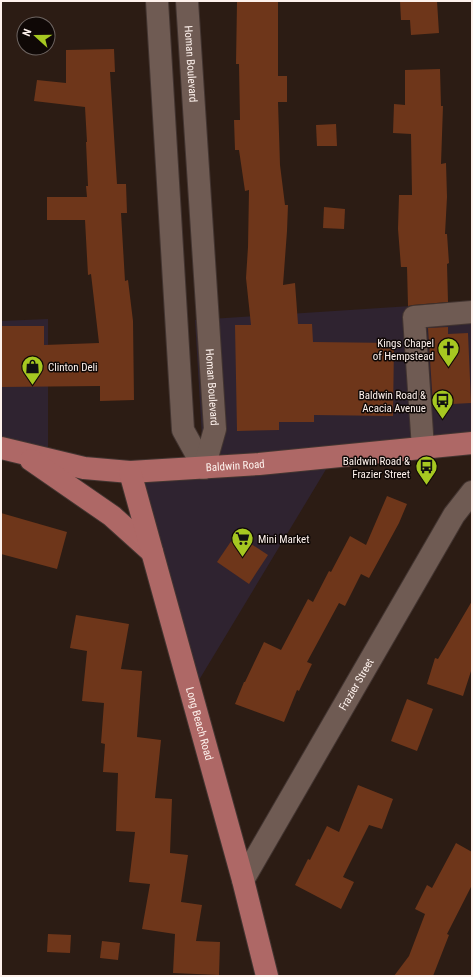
<svg xmlns="http://www.w3.org/2000/svg" width="473" height="977" font-family="'Roboto Condensed',sans-serif">
	<style>
		.commercial { fill: #2f2330 }
		.building { fill: #6e361a }
		.lines { fill: none; stroke-linecap: round; stroke-linejoin: round }
		.minor-casing { stroke: #433531; stroke-width: 24 }
		.major-casing { stroke: #433531; stroke-width: 24 }
		.minor { stroke: #6f5b53; stroke-width: 22 }
		.major { stroke: #ae6866; stroke-width: 22 }
		.labels { text-anchor: middle; stroke-width: 3; stroke-linejoin: round; paint-order: stroke }
		.street-label { font-size: 11px; fill: #fdf1ec; stroke: #0f0806 }
		.poi-label { font-size: 11px; fill: #fdf1ec; stroke: #0f0806; text-anchor: end }
	</style>
	<rect width="100%" height="100%" fill="#2c1c14"/>
	<g class="commercial">
		<polygon points="472,302 472,449 331,461 196,685 130,477 204,471 195,320"/>
		<polygon points="48,319 48,462 1,453 1,321"/>
	</g>
	<g class="building">
		<polygon points="400,1 437,1 439,33 411,35 410,20 401,20"/>
		<polygon points="237,2 278,2 278,76 287,76 287,102 278,102 280,165 285,205 288,205 287,231 283,285 295,283 298,324 312,324 313,342 394,343 393,416 314,415 314,422 279,422 279,430 237,431 235,325 251,325 246,278 248,247 249,190 245,191 239,150 235,150 234,120 240,120 239,64 236,64"/>
		<polygon points="114,49 115,72 110,72 117,184 126,184 127,213 121,213 125,281 128,280 133,321 134,400 100,401 100,386 1,387 1,326 44,326 44,345 99,343 91,274 88,275 85,220 47,220 47,197 87,197 86,186 88,186 86,142 87,142 85,107 34,101 37,80 66,83 66,50"/>
		<polygon points="440,69 441,106 443,106 441,164 446,163 447,197 445,234 447,234 449,263 447,264 448,302 413,305 408,306 407,267 401,267 398,229 399,195 412,195 411,134 393,133 394,104 405,105 405,70"/>
		<polygon points="336,124 337,146 317,146 316,125"/>
		<polygon points="324,207 345,209 344,229 323,228"/>
		<polygon points="448,327 448,334 468,333 471,403 433,405 428,328"/>
		<polygon points="387,496 407,504 399,523 369,578 361,574 345,606 339,603 307,662 312,664 299,691 297,690 284,722 235,704 244,682 245,682 264,642 281,650 308,599 313,602 329,571 331,572 350,536 366,545"/>
		<polygon points="1,513 67,532 57,569 1,554"/>
		<polygon points="236,534 268,555 249,584 217,562"/>
		<polygon points="472,601 472,668 463,696 427,684 435,658 438,659"/>
		<polygon points="76,615 129,624 121,669 142,671 137,737 161,740 155,798 172,799 170,853 188,855 181,902 202,905 196,941 220,942 219,975 173,973 175,934 142,929 150,884 129,882 135,832 116,831 118,773 103,772 105,744 101,743 104,703 82,701 87,651 70,648"/>
		<polygon points="407,699 433,709 417,751 391,741"/>
		<polygon points="358,785 393,799 382,829 369,825 343,877 354,882 341,909 295,885 308,859 310,860 327,826 339,832"/>
		<polygon points="456,843 472,852 472,885 447,934 449,935 433,976 394,976 409,956 425,914 415,909 427,885 432,888"/>
		<polygon points="48,934 71,935 70,953 47,952"/>
		<polygon points="102,941 120,943 118,960 100,958"/>
	</g>
	<g class="lines">
		<defs>
			<g id="minor">
				<polyline points="157,1 183,430 204,468"/>
				<path id="s1" d="M187,1L215,429L204,468"/>
				<polyline points="423,448 414,317 472,312"/>
				<path id="s2" d="M243,880L454,515L472,492"/>
			</g>
			<g id="major">
				<path id="s3" d="M1,448L84,468L130,472L259,464L472,443"/>
				<polyline points="31,460 112,516 152,552"/>
				<path id="s4" d="M130,472L243,880L267,976"/>
			</g>
		</defs>
		<use href="#minor" class="minor-casing"/>
		<use href="#major" class="major-casing"/>
		<use href="#minor" class="minor"/>
		<use href="#major" class="major"/>
	</g>
	<defs>
		<symbol id="church-pin" viewBox="-11 -11 22 30"><path d="M0 17L-7.5 6A9.5 9.5 0 1 1 7.5 6Z" fill="#a6c821" stroke="#0f0806"/><path d="M-1.2-6h2.4v3.5h3.3v2.4h-3.3V6h-2.4V-.1h-3.3v-2.4h3.3Z" fill="#111"/></symbol>
		<symbol id="shop-pin" viewBox="-11 -11 22 30"><path d="M0 17L-7.5 6A9.5 9.5 0 1 1 7.5 6Z" fill="#a6c821" stroke="#0f0806"/><path d="M-5-2.5h2.3a2.7 3.5 0 0 1 5.4 0H5L5.5 6h-11ZM-1.5-2.5h3a1.5 2.3 0 0 0-3 0Z" fill="#111"/></symbol>
		<symbol id="bus-pin" viewBox="-11 -11 22 30"><path d="M0 17L-7.5 6A9.5 9.5 0 1 1 7.5 6Z" fill="#a6c821" stroke="#0f0806"/><path d="M-5-6H5V4H4V6H2V4H-2V6H-4V4H-5ZM-3.5-4V0h7V-4ZM-3.5 1.2v1.5H-2V1.2ZM2 1.2v1.5H3.5V1.2Z" fill="#111"/></symbol>
		<symbol id="supermarket-pin" viewBox="-11 -11 22 30"><path d="M0 17L-7.5 6A9.5 9.5 0 1 1 7.5 6Z" fill="#a6c821" stroke="#0f0806"/><path d="M-6-5.5h2.5l.6 2H6L4.5 2H-2.5L-4.4-4H-6ZM-1.5 3.2a1.3 1.3 0 1 0 .1 0ZM3 3.2a1.3 1.3 0 1 0 .1 0Z" fill="#111"/></symbol>
	</defs>
	<g fill-rule="evenodd">
		<use href="#church-pin" x="436" y="336" width="25" height="34"/>
		<use href="#shop-pin" x="20" y="354" width="25" height="34"/>
		<use href="#bus-pin" x="430" y="388" width="25" height="34"/>
		<use href="#bus-pin" x="414" y="454" width="25" height="34"/>
		<use href="#supermarket-pin" x="230" y="526" width="25" height="34"/>
	</g>
	<g class="labels">
		<g class="street-label">
			<text dy="4" stroke="none"><textPath href="#s1" startOffset="63">Homan Boulevard</textPath></text>
			<text dy="4" stroke="none"><textPath href="#s1" startOffset="387">Homan Boulevard</textPath></text>
			<text dy="4" stroke="none"><textPath href="#s3" startOffset="237">Baldwin Road</textPath></text>
			<text dy="4" stroke="none"><textPath href="#s2" startOffset="226">Frazier Street</textPath></text>
			<text dy="4" stroke="none"><textPath href="#s4" startOffset="261">Long Beach Road</textPath></text>
		</g>
		<g class="poi-label">
			<text x="434" y="347">Kings Chapel<tspan x="434" dy="13">of Hempstead</tspan></text>
			<text x="48" y="371" text-anchor="start">Clinton Deli</text>
			<text x="426" y="399">Baldwin Road &amp;<tspan x="426" dy="13">Acacia Avenue</tspan></text>
			<text x="410" y="465">Baldwin Road &amp;<tspan x="410" dy="13">Frazier Street</tspan></text>
			<text x="258" y="543" text-anchor="start">Mini Market</text>
		</g>
	</g>
	<rect width="473" height="977" fill="none" stroke="#fdf1ec" stroke-width="4"/>
	<g transform="translate(36 36) rotate(291)"><circle r="19" fill="#0f0806" stroke="#6e6562"/>
	<path d="M0-3L7 15L0 10L-7 15Z" fill="#a6c821"/>
	<text y="-6" font-size="11" font-weight="bold" text-anchor="middle" fill="#fdf1ec">N</text>
	</g>
</svg>
